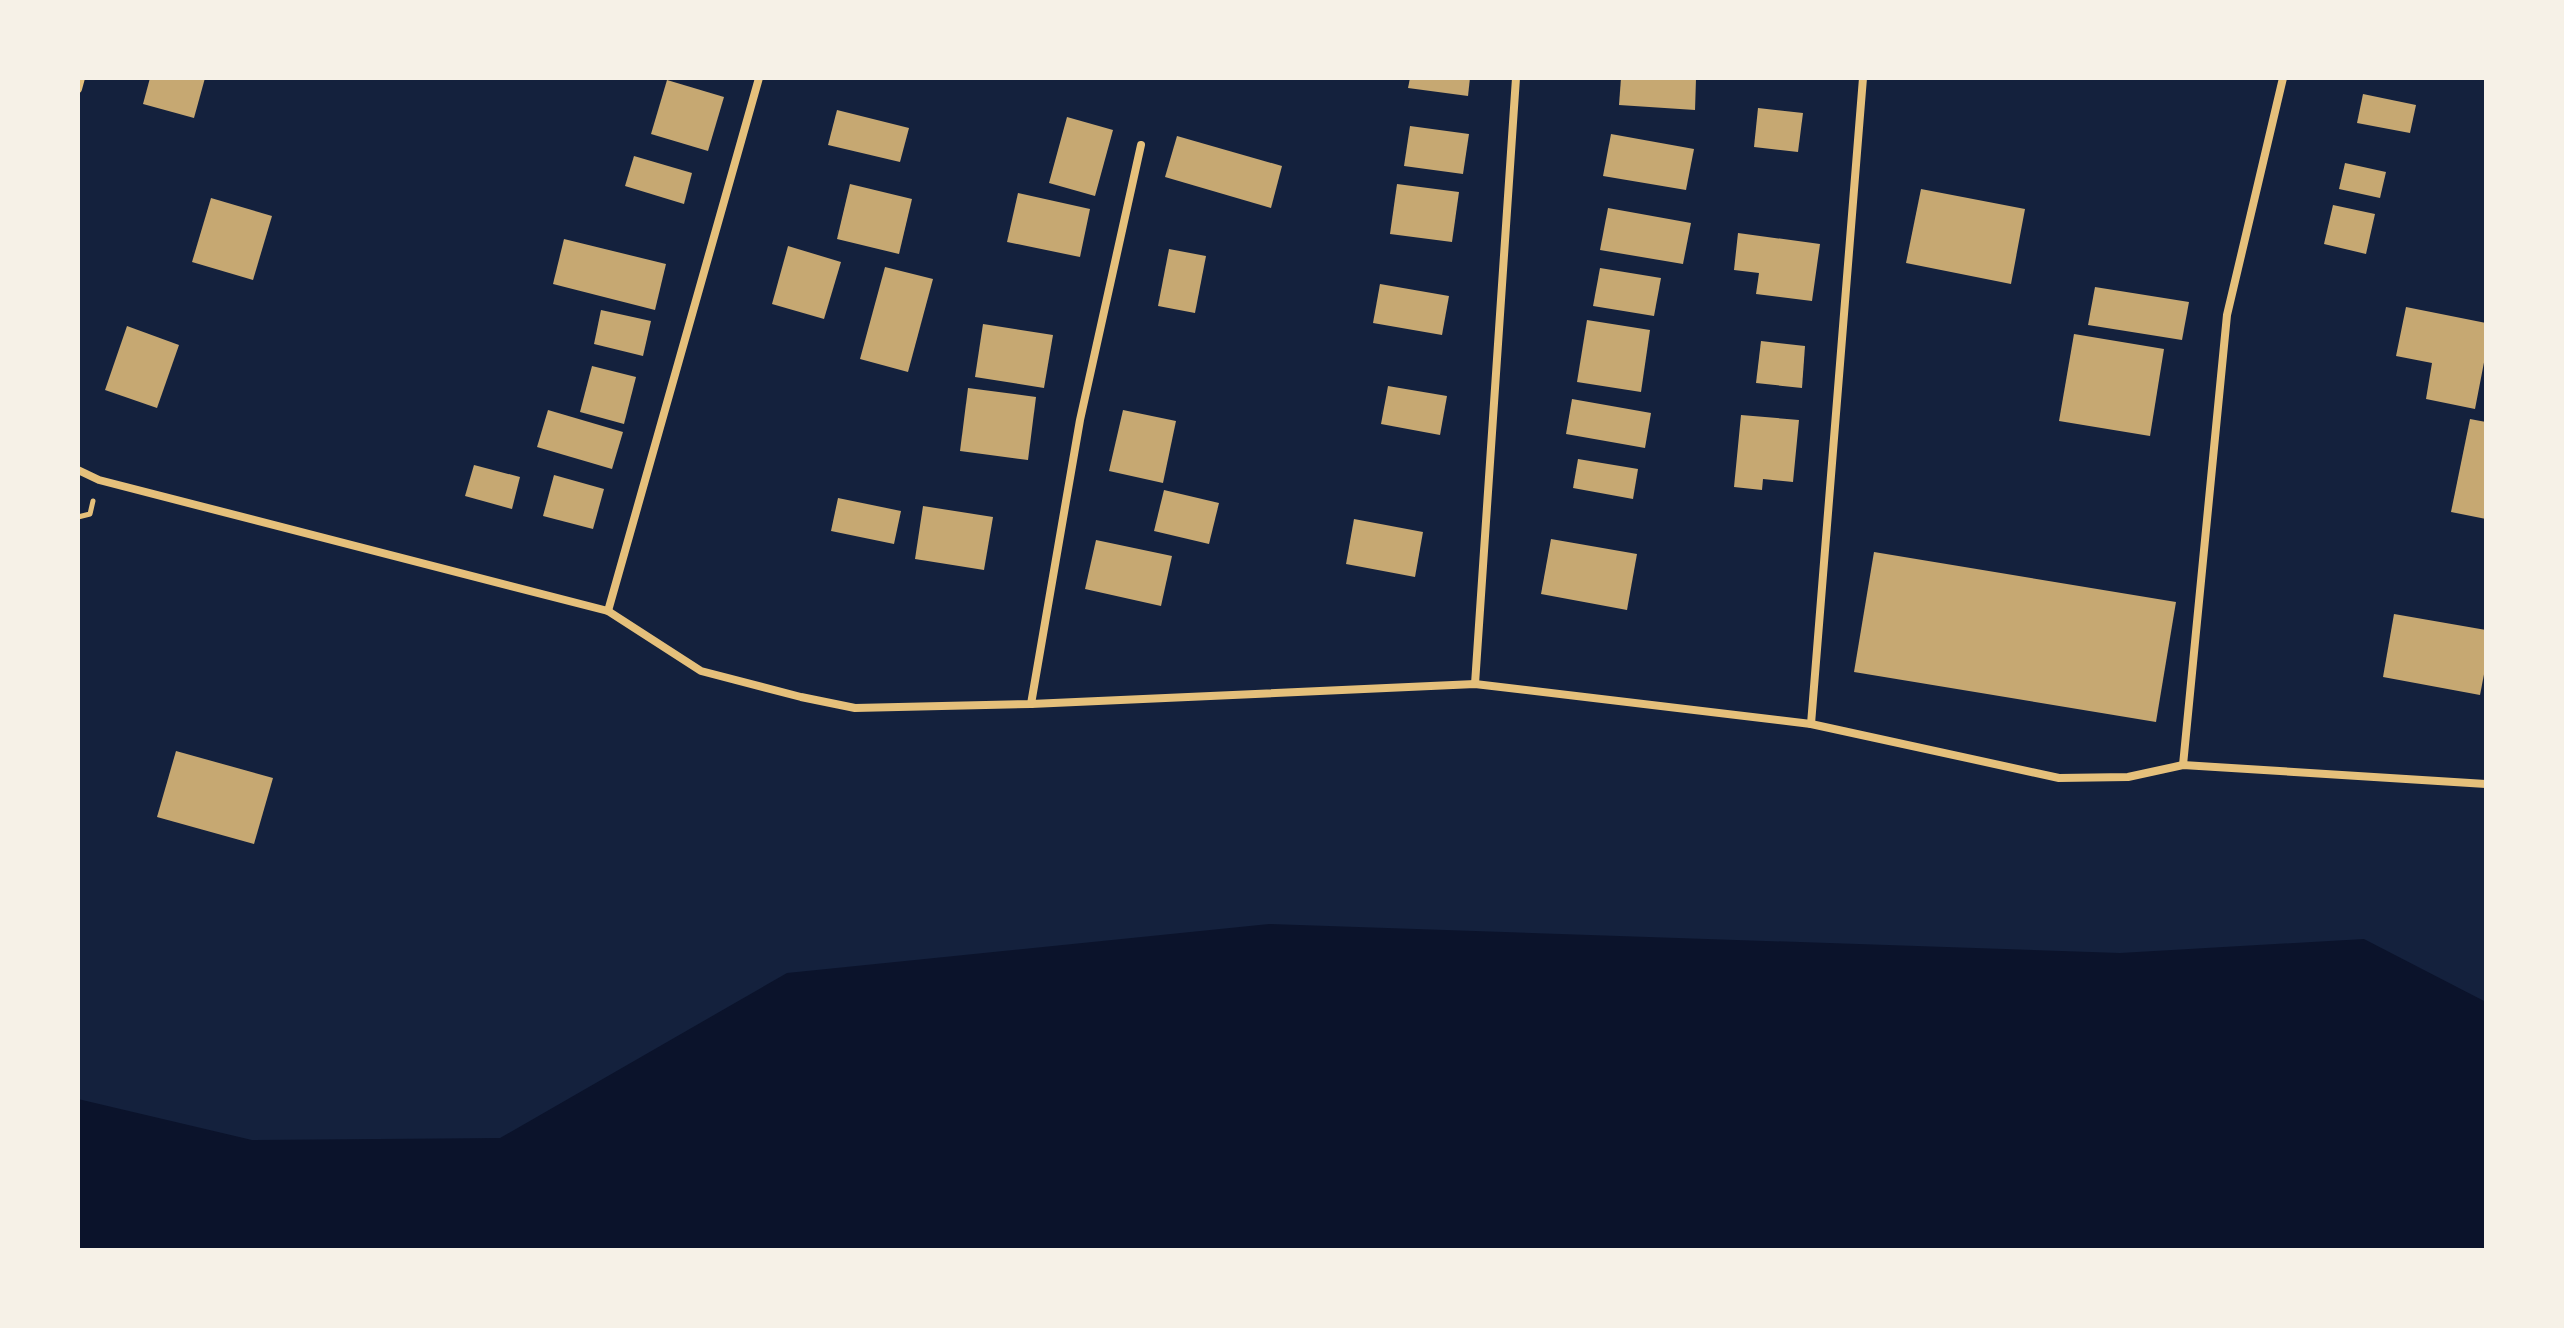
<svg xmlns="http://www.w3.org/2000/svg" width="2564" height="1328" font-family="'Noto Sans',sans-serif">
	<style>
		.water { fill: #0b132b }
		.building { fill: #c6a872 }
		.lines { fill: none; stroke-linecap: round; stroke-linejoin: round }
		.path { stroke: #e5c07b; stroke-width: 5 }
		.minor { stroke: #e5c07b; stroke-width: 8 }
	</style>
	<rect width="100%" height="100%" fill="#14213d"/>
	<polygon class="water" points="1269,924 2120,953 2364,939 2486,1002 2486,1250 78,1250 78,1099 252,1140 500,1138 787,973"/>
	<g class="building">
		<polygon points="150,78 205,78 194,118 143,104"/>
		<polygon points="1410,78 1470,78 1468,96 1408,88"/>
		<polygon points="1621,78 1696,78 1695,110 1619,105"/>
		<polygon points="667,80 724,97 708,151 651,134"/>
		<polygon points="2363,94 2416,105 2410,133 2357,123"/>
		<polygon points="1758,108 1803,113 1798,152 1754,147"/>
		<polygon points="837,110 909,128 900,162 828,145"/>
		<polygon points="1067,117 1113,130 1095,196 1049,183"/>
		<polygon points="1410,126 1469,134 1463,174 1404,166"/>
		<polygon points="1611,134 1694,149 1686,190 1603,176"/>
		<polygon points="1177,136 1282,166 1271,208 1165,177"/>
		<polygon points="634,156 692,173 684,204 625,186"/>
		<polygon points="2345,163 2386,172 2380,198 2339,189"/>
		<polygon points="850,184 912,199 899,254 837,239"/>
		<polygon points="1397,184 1459,192 1452,242 1390,234"/>
		<polygon points="1921,189 2025,209 2011,284 1906,263"/>
		<polygon points="1018,193 1090,209 1080,257 1007,242"/>
		<polygon points="211,198 272,216 253,280 192,262"/>
		<polygon points="2333,205 2375,214 2366,254 2324,244"/>
		<polygon points="1608,208 1691,223 1683,264 1600,250"/>
		<polygon points="1738,233 1820,244 1812,301 1756,294 1759,273 1734,270"/>
		<polygon points="564,239 666,264 655,310 553,284"/>
		<polygon points="788,246 841,262 824,319 772,304"/>
		<polygon points="1169,249 1206,256 1195,313 1158,306"/>
		<polygon points="885,267 933,279 908,372 860,359"/>
		<polygon points="1600,268 1661,278 1654,316 1593,306"/>
		<polygon points="1380,284 1449,296 1442,335 1373,323"/>
		<polygon points="2095,287 2189,302 2182,340 2088,325"/>
		<polygon points="2406,307 2486,323 2486,352 2475,409 2426,399 2432,363 2396,356"/>
		<polygon points="601,310 651,321 643,356 594,344"/>
		<polygon points="1587,320 1650,330 1641,392 1577,382"/>
		<polygon points="983,324 1053,335 1044,388 975,377"/>
		<polygon points="127,326 179,345 157,408 105,390"/>
		<polygon points="2074,334 2164,349 2150,436 2059,421"/>
		<polygon points="1761,341 1805,346 1802,388 1756,383"/>
		<polygon points="592,366 636,377 624,424 580,412"/>
		<polygon points="1388,386 1447,396 1440,435 1381,424"/>
		<polygon points="968,388 1036,397 1028,460 960,451"/>
		<polygon points="1572,399 1651,413 1645,448 1566,434"/>
		<polygon points="548,410 623,432 612,469 537,447"/>
		<polygon points="1123,410 1176,421 1163,483 1109,471"/>
		<polygon points="1741,415 1799,420 1793,482 1763,479 1762,490 1734,487"/>
		<polygon points="2470,419 2486,422 2486,519 2451,512"/>
		<polygon points="1578,459 1638,469 1633,499 1573,488"/>
		<polygon points="474,465 520,477 512,509 465,496"/>
		<polygon points="554,475 604,489 593,529 543,516"/>
		<polygon points="1164,490 1219,503 1209,544 1154,531"/>
		<polygon points="838,498 901,511 894,544 831,531"/>
		<polygon points="923,506 993,517 984,570 915,559"/>
		<polygon points="1354,519 1423,532 1415,577 1346,564"/>
		<polygon points="1551,539 1637,554 1627,610 1541,594"/>
		<polygon points="1096,540 1172,556 1161,606 1085,589"/>
		<polygon points="1874,552 2176,602 2156,722 1854,672"/>
		<polygon points="2394,614 2486,630 2486,664 2480,695 2383,677"/>
		<polygon points="176,751 273,778 254,844 157,817"/>
	</g>
	<g class="lines">
		<polyline class="path" points="78,517 90,514 93,501"/>
		<g class="minor">
			<polyline points="78,89 81,78"/>
			<polyline points="78,470 99,480 608,611 701,671 801,697 855,708 1031,704 1475,684 1811,724 2059,778 2128,777 2183,765 2486,784"/>
			<polyline points="608,611 759,78"/>
			<polyline points="1475,684 1516,78"/>
			<polyline points="1031,704 1080,420 1141,145"/>
			<polyline points="1811,724 1863,78"/>
			<polyline points="2183,765 2227,315 2283,78"/>
		</g>
	</g>
	<rect width="2564" height="1328" fill="none" stroke="#f6f1e7" stroke-width="160"/>
</svg>
